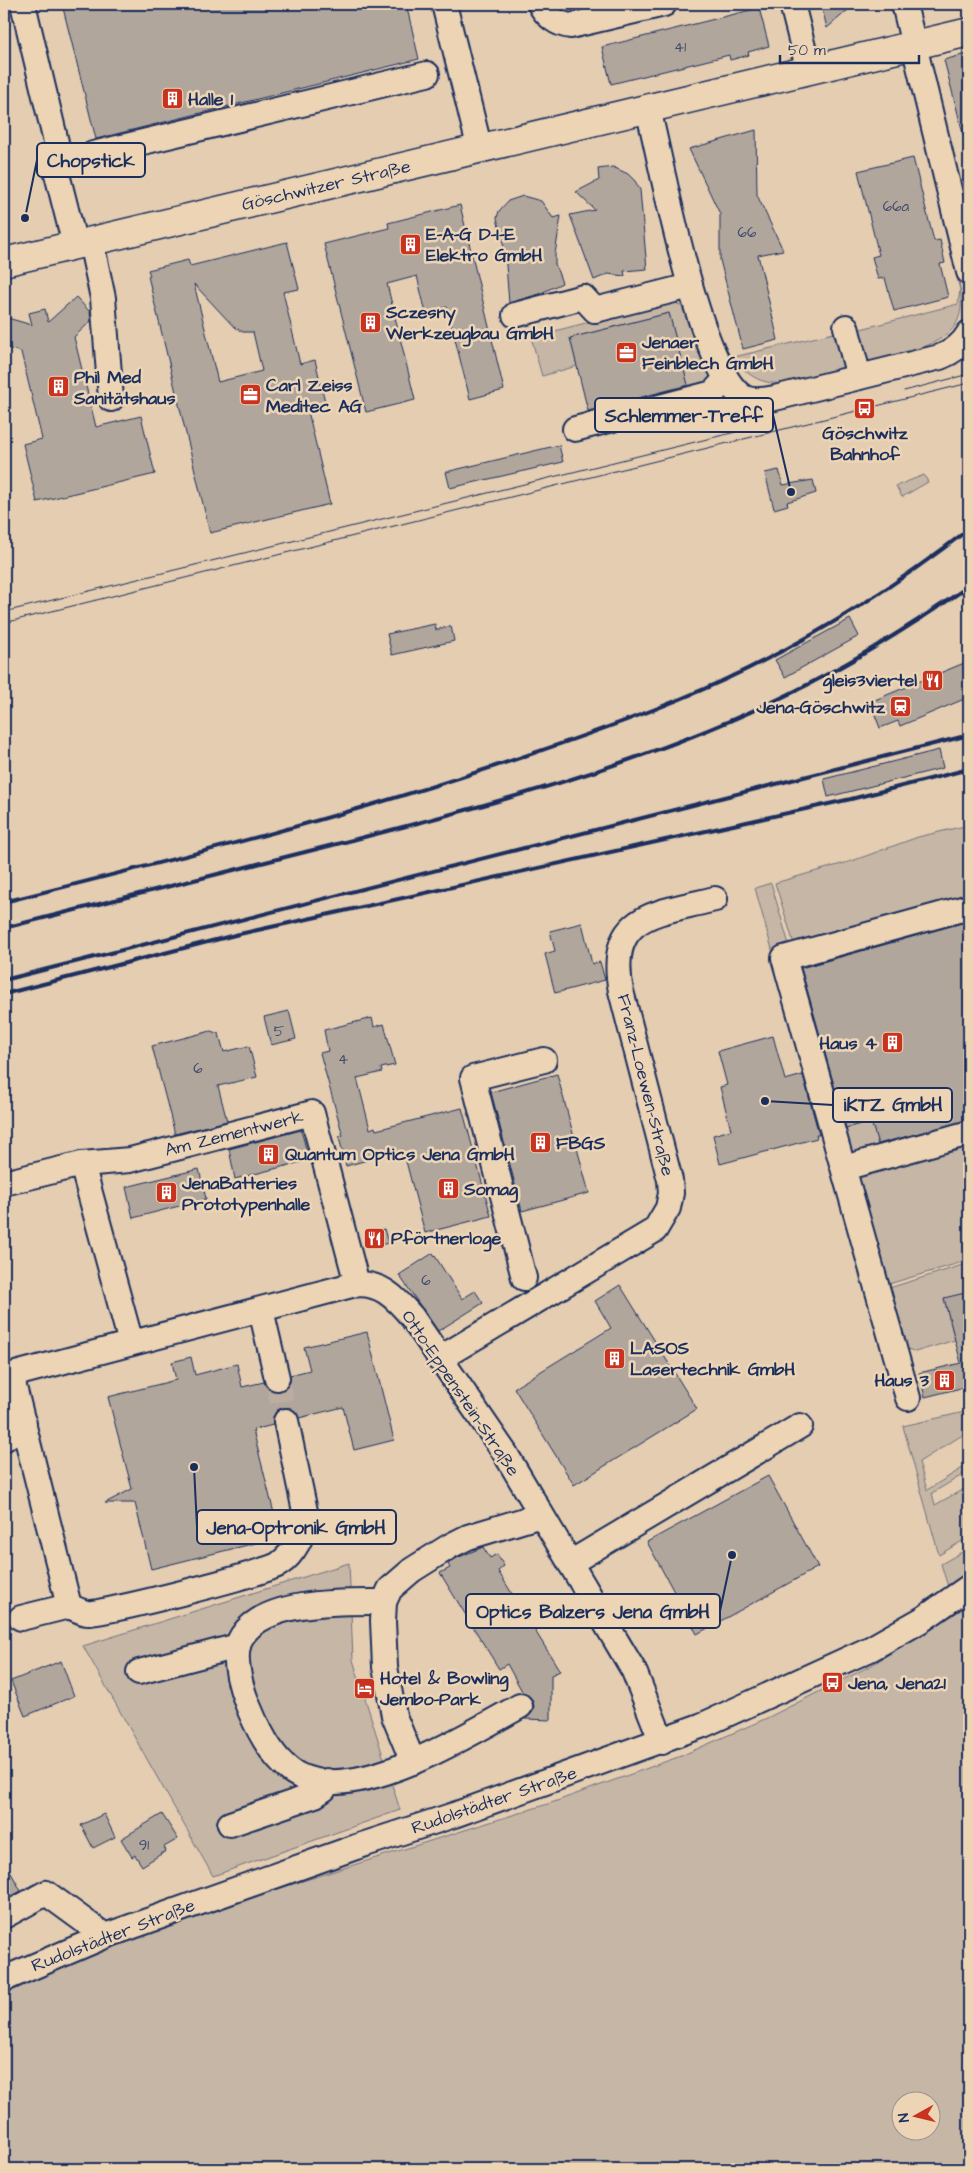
<svg xmlns="http://www.w3.org/2000/svg" width="973" height="2173" font-family="'Architects Daughter',sans-serif">
	<style>
		.green { fill: #c6b6a5; stroke: #707282; fill-rule: evenodd }
		.building { fill: #b1a69c; stroke: #1b2f5e; fill-rule: evenodd }
		.lines { fill: none; stroke-linecap: round; stroke-linejoin: round }
		.minor-tunnel { stroke: #bcada0; stroke-width: 24; stroke-dasharray: 24 12; stroke-linecap: butt }
		.minor-casing { stroke: #1b2f5e; stroke-width: 28 }
		.major-casing { stroke: #1b2f5e; stroke-width: 31 }
		.minor { stroke: #ecd4b4; stroke-width: 24 }
		.major { stroke: #ecd4b4; stroke-width: 28 }
		.tram { stroke: #1b2f5e; stroke-width: 1 }
		.rail { stroke: #1b2f5e; stroke-width: 4 }
		.labels { text-anchor: middle; stroke-width: 5; stroke-linejoin: round; paint-order: stroke }
		.number-label { font-size: 15px; fill: #404d6e }
		.poi-label { font-size: 18px; font-weight: bold; fill: #1b2f5e; stroke: #ecd4b4; text-anchor: start }
		.street-label { font-size: 18px; fill: #1b2f5e; stroke: #ecd4b4 }
		.leader { fill: none; stroke: #1b2f5e; stroke-width: 2 }
		.callout-dot { fill: #1b2f5e; stroke: #ecd4b4; stroke-width: 2 }
		.callout { fill: #ecd4b4; stroke: #1b2f5e; stroke-width: 2 }
		.callout-label { font-size: 19px; text-anchor: middle; font-weight: bold; fill: #1b2f5e }
	</style>
	<rect width="100%" height="100%" fill="#e4cdb1"/>
	<filter id="ink" filterUnits="userSpaceOnUse"><feTurbulence type="fractalNoise" baseFrequency=".02" numOctaves="2"/><feDisplacementMap in="SourceGraphic" scale="10" xChannelSelector="R" yChannelSelector="G"/><feConvolveMatrix kernelMatrix="1 2 1 2 8 2 1 2 1" color-interpolation-filters="sRGB"/></filter>
	<g filter="url(#ink)">
		<g class="green">
			<path d="M954,260C968,314 966,335 908,352C896,356 880,364 867,361L857,330L958,304L960,290L953,261Z"/>
			<polygon points="672,301 687,309 713,376 706,386 689,390 669,313 570,338 577,366 542,376 531,337"/>
			<path d="M838,332L844,368C804,379 762,401 734,357Z"/>
			<polygon points="924,475 928,482 902,497 896,486"/>
			<polygon points="969,825 969,901 795,947 775,883 852,861 918,837"/>
			<polygon points="771,883 790,948 773,953 755,888"/>
			<polygon points="969,1120 969,1129 851,1156 840,1129 871,1121 878,1144"/>
			<polygon points="969,1139 969,1260 882,1286 857,1177 863,1169"/>
			<polygon points="969,1263 969,1292 944,1299 955,1340 915,1352 904,1347 883,1290"/>
			<polygon points="969,1411 969,1431 919,1462 927,1490 969,1464 969,1471 932,1493 935,1505 969,1486 969,1537 939,1555 903,1426"/>
			<polygon points="969,1548 969,1576 949,1590 941,1564"/>
			<polygon points="349,1563 353,1660 400,1810 213,1876 83,1646"/>
			<path d="M969,1605V2169H4V1995L78,1959L166,1924L554,1802L681,1756L767,1718L870,1666ZM900,2100H930V2130H900Z"/>
		</g>
		<g class="building">
			<polygon points="62,4 406,4 419,59 96,139"/>
			<polygon points="821,4 855,4 827,28"/>
			<polygon points="759,8 769,46 748,52 749,55 730,60 729,55 611,84 602,47"/>
			<polygon points="969,53 969,136 964,137 944,60"/>
			<polygon points="756,130 757,195 783,250 758,255 778,340 743,349 720,260 720,214 689,149"/>
			<polygon points="913,158 934,241 940,240 945,263 940,264 948,297 894,311 885,278 878,279 872,257 879,255 858,171"/>
			<polygon points="613,167 628,174 635,181 640,190 647,269 624,271 625,276 608,274 594,280 570,215 595,210 576,192 599,180 598,169"/>
			<polygon points="523,196 541,201 553,218 561,216 555,254 555,264 562,283 539,294 509,303 505,252 497,218 499,211 508,201"/>
			<polygon points="460,205 504,390 470,399 447,307 426,313 417,276 387,284 415,400 366,412 324,244 389,228 388,223"/>
			<path d="M287,242L299,289L283,292L300,364L315,360L326,406L308,411L330,504L210,533L148,276L150,275L148,270L188,260L190,266ZM194,284L235,328L243,332H253L262,371L218,382Z"/>
			<polygon points="76,297 90,312 91,321 74,337 96,427 141,416 155,474 37,502 23,444 42,439 21,352 4,347 4,317 32,325 29,313 45,309 48,322"/>
			<polygon points="669,313 688,385 588,411 570,338"/>
			<polygon points="559,445 563,462 450,488 446,472"/>
			<polygon points="779,470 783,485 813,480 816,493 787,502 788,505 774,509 765,473"/>
			<polygon points="850,619 859,636 785,677 775,660"/>
			<polygon points="435,624 436,630 451,626 454,641 392,655 387,634"/>
			<polygon points="969,661 969,697 900,726 898,721 880,728 870,702"/>
			<polygon points="939,750 943,768 828,797 824,779"/>
			<polygon points="969,921 969,1120 878,1144 871,1121 846,1128 801,968"/>
			<polygon points="582,923 592,964 600,962 605,980 555,993 545,954 555,951 550,931"/>
			<polygon points="289,1011 296,1039 271,1045 264,1017"/>
			<polygon points="372,1018 374,1027 384,1024 395,1065 381,1068 382,1072 357,1078 370,1129 375,1127 376,1130 462,1108 491,1216 425,1233 403,1150 346,1166 339,1137 343,1136 320,1053 328,1051 324,1030"/>
			<polygon points="211,1031 219,1034 224,1052 249,1046 257,1077 218,1086 227,1121 175,1134 152,1046"/>
			<polygon points="773,1036 785,1080 803,1075 819,1135 816,1135 817,1138 720,1164 713,1135 731,1130 720,1087 727,1085 718,1051"/>
			<polygon points="557,1074 589,1193 522,1211 491,1092"/>
			<polygon points="301,1130 309,1160 235,1179 229,1149"/>
			<polygon points="199,1169 206,1199 133,1218 126,1187"/>
			<polygon points="384,1229 388,1243 371,1247 367,1233"/>
			<polygon points="433,1253 462,1299 475,1291 483,1303 438,1331 399,1275"/>
			<polygon points="620,1285 697,1409 574,1485 514,1388 611,1328 595,1301"/>
			<polygon points="969,1292 969,1386 925,1397 919,1373 961,1363 944,1298"/>
			<polygon points="367,1332 394,1440 354,1450 343,1407 299,1418 291,1408 284,1408 277,1410 273,1417 273,1425 253,1430 280,1537 151,1569 135,1503 105,1503 132,1489 108,1397 176,1380 172,1362 191,1357 195,1375 237,1364 242,1387 264,1382 273,1391 281,1391 290,1382 290,1375 310,1370 304,1347"/>
			<polygon points="768,1476 818,1567 697,1634 647,1542"/>
			<polygon points="483,1547 490,1558 497,1554 504,1566 498,1571 560,1671 551,1675 551,1720 525,1719 532,1713 534,1706 532,1699 523,1693 507,1664 499,1669 440,1573 450,1568 448,1564 457,1558"/>
			<polygon points="61,1661 74,1696 25,1716 11,1681"/>
			<polygon points="104,1814 115,1837 93,1848 81,1825"/>
			<polygon points="162,1814 178,1839 164,1847 166,1851 142,1866 135,1855 132,1857 121,1839"/>
			<polygon points="4,1860 21,1891 4,1900"/>
		</g>
		<g class="lines">
			<polyline class="minor-tunnel" points="277,1378 286,1421"/>
			<defs>
				<g id="minor">
					<polyline points="23,4 56,142 56,170 75,245"/>
					<polyline points="444,4 480,150"/>
					<path d="M540,4C546,16 557,24 570,26L664,4"/>
					<polyline points="792,4 809,71"/>
					<polyline points="904,4 969,272"/>
					<path d="M648,109C662,163 699,375 745,398C754,402 765,400 775,398L940,357C953,352 962,345 969,333"/>
					<polyline points="93,154 427,74"/>
					<polyline points="91,242 103,298 111,399"/>
					<polyline points="515,315 583,297 595,310 690,286"/>
					<polyline points="846,327 859,377"/>
					<polyline points="575,429 713,393 726,379"/>
					<polyline points="82,1164 131,1343"/>
					<polyline points="844,1168 969,1133"/>
					<polyline points="4,1183 82,1164 130,1160 312,1113 357,1284"/>
					<polyline points="524,1278 473,1078 544,1060"/>
					<polyline points="261,1310 277,1378"/>
					<path d="M439,1359L655,1230L668,1208L671,1193L670,1180L621,991C606,913 656,914 715,899"/>
					<path d="M11,1375L69,1606C74,1608 81,1612 87,1613C100,1615 266,1573 279,1564C294,1554 305,1533 306,1516L286,1421"/>
					<path d="M4,1377L352,1285C379,1280 396,1298 412,1317L505,1453L634,1671L662,1742"/>
					<polyline points="908,1398 784,958 969,907"/>
					<polyline points="4,1439 24,1423"/>
					<polyline points="570,1563 800,1426"/>
					<path d="M384,1602C345,1602 266,1599 242,1636C223,1665 261,1744 283,1764C292,1773 304,1779 316,1781C377,1791 468,1735 520,1706"/>
					<polyline points="21,1618 69,1606"/>
					<polyline points="139,1672 238,1646"/>
					<polyline points="413,1762 394,1716 385,1667 383,1621 384,1602 390,1589 412,1570 450,1546 468,1537 541,1515"/>
					<polyline points="230,1824 315,1795 324,1789 327,1781"/>
					<polyline points="4,1916 46,1893 105,1936"/>
					<polyline points="4,1979 105,1936 356,1847 454,1815 703,1725 870,1649 923,1619 969,1587"/>
				</g>
				<polyline id="major" points="4,262 969,32"/>
			</defs>
			<use href="#minor" class="minor-casing"/>
			<use href="#major" class="major-casing"/>
			<use href="#minor" class="minor"/>
			<use href="#major" class="major"/>
			<g class="tram">
				<polyline points="904,391 969,374"/>
				<polyline points="4,612 756,427"/>
				<polyline points="4,623 969,383"/>
			</g>
			<g class="rail">
				<path d="M4,902C180,858 357,814 528,755C595,732 661,709 724,680C811,640 894,587 969,529"/>
				<path d="M4,928C111,901 218,874 325,847C483,807 640,766 787,695C851,664 911,626 969,586"/>
				<polyline points="4,980 969,735"/>
				<polyline points="4,994 235,935 851,799 969,769"/>
			</g>
		</g>
	</g>
	<defs>
		<symbol id="building-square" viewBox="-11 -11 22 22"><rect x="-9" y="-9" width="18" height="18" rx="4" fill="#c8321e" stroke="#ecd4b4"/><path d="M-4-6H4V6H1V3H-1V6H-4ZM-2.5-4.3h1.7v1.8h-1.7ZM.8-4.3h1.7v1.8H.8ZM-2.5-1h1.7V.8h-1.7ZM.8-1h1.7V.8H.8Z" fill="#fff"/></symbol>
		<symbol id="office-square" viewBox="-11 -11 22 22"><rect x="-9" y="-9" width="18" height="18" rx="4" fill="#c8321e" stroke="#ecd4b4"/><path d="M-6-3h4V-5.5h4V-3h4V5H-6ZM-1-4.5V-3h2v-1.5ZM-6 0V1H6V0Z" fill="#fff"/></symbol>
		<symbol id="bus-square" viewBox="-11 -11 22 22"><rect x="-9" y="-9" width="18" height="18" rx="4" fill="#c8321e" stroke="#ecd4b4"/><path d="M-5-6H5V4H4V6H2V4H-2V6H-4V4H-5ZM-3.5-4V0h7V-4ZM-3.5 1.2v1.5H-2V1.2ZM2 1.2v1.5H3.5V1.2Z" fill="#fff"/></symbol>
		<symbol id="restaurant-square" viewBox="-11 -11 22 22"><rect x="-9" y="-9" width="18" height="18" rx="4" fill="#c8321e" stroke="#ecd4b4"/><path d="M-5-6h1v4h1v-4h1v4h1v-4h1v5L-1.5 .5V6h-2V.5L-5-1ZM5-6V6H3V1.5H1.5Q1.5-4 5-6Z" fill="#fff"/></symbol>
		<symbol id="station-square" viewBox="-11 -11 22 22"><rect x="-9" y="-9" width="18" height="18" rx="4" fill="#c8321e" stroke="#ecd4b4"/><path d="M-3-6H3Q5-6 5-4V2Q5 4 3 4L4.5 6H3L1.5 4h-3L-3 6H-4.5L-3 4Q-5 4-5 2V-4Q-5-6-3-6ZM-3.5-4v3h7v-3ZM-3.5 1v1.5H-2V1ZM2 1v1.5H3.5V1Z" fill="#fff"/></symbol>
		<symbol id="hotel-square" viewBox="-11 -11 22 22"><rect x="-9" y="-9" width="18" height="18" rx="4" fill="#c8321e" stroke="#ecd4b4"/><path d="M-6-4.5h1.5V1H6V5H4.5V3h-9V5H-6ZM-4 0a1.8 1.8 0 1 1 3.6 0ZM.5 0V-2.5h3Q6-2.5 6 0Z" fill="#fff"/></symbol>
	</defs>
	<g fill-rule="evenodd">
		<use href="#building-square" x="160" y="86" width="25" height="25"/>
		<use href="#building-square" x="398" y="232" width="25" height="25"/>
		<use href="#building-square" x="358" y="310" width="25" height="25"/>
		<use href="#office-square" x="614" y="340" width="25" height="25"/>
		<use href="#building-square" x="46" y="374" width="25" height="25"/>
		<use href="#office-square" x="238" y="382" width="25" height="25"/>
		<use href="#bus-square" x="852" y="396" width="25" height="25"/>
		<use href="#restaurant-square" x="920" y="668" width="25" height="25"/>
		<use href="#station-square" x="888" y="694" width="25" height="25"/>
		<use href="#building-square" x="880" y="1030" width="25" height="25"/>
		<use href="#building-square" x="528" y="1130" width="25" height="25"/>
		<use href="#building-square" x="256" y="1142" width="25" height="25"/>
		<use href="#building-square" x="436" y="1176" width="25" height="25"/>
		<use href="#building-square" x="154" y="1180" width="25" height="25"/>
		<use href="#restaurant-square" x="362" y="1226" width="25" height="25"/>
		<use href="#building-square" x="602" y="1346" width="25" height="25"/>
		<use href="#building-square" x="932" y="1368" width="25" height="25"/>
		<use href="#bus-square" x="820" y="1670" width="25" height="25"/>
		<use href="#hotel-square" x="352" y="1676" width="25" height="25"/>
	</g>
	<g class="labels">
		<g class="number-label">
			<text x="680" y="52">41</text>
			<text x="896" y="211">66a</text>
			<text x="747" y="237">66</text>
			<text x="279" y="1036">5</text>
			<text x="343" y="1064">4</text>
			<text x="198" y="1073">6</text>
			<text x="426" y="1285">6</text>
			<text x="144" y="1850">91</text>
		</g>
		<g class="poi-label">
			<text x="188" y="105">Halle 1</text>
			<text x="426" y="240">E-A-G D-I-E<tspan x="426" dy="21">Elektro GmbH</tspan></text>
			<text x="386" y="318">Sczesny<tspan x="386" dy="21">Werkzeugbau GmbH</tspan></text>
			<text x="642" y="348">Jenaer<tspan x="642" dy="21">Feinblech GmbH</tspan></text>
			<text x="74" y="383">Phil Med<tspan x="74" dy="21">Sanitätshaus</tspan></text>
			<text x="266" y="391">Carl Zeiss<tspan x="266" dy="21">Meditec AG</tspan></text>
			<text x="865" y="439" text-anchor="middle">Göschwitz<tspan x="865" dy="21">Bahnhof</tspan></text>
			<text x="917" y="686" text-anchor="end">gleis3viertel</text>
			<text x="885" y="713" text-anchor="end">Jena-Göschwitz</text>
			<text x="877" y="1049" text-anchor="end">Haus 4</text>
			<text x="556" y="1149">FBGS</text>
			<text x="285" y="1160">Quantum Optics Jena GmbH</text>
			<text x="182" y="1189">JenaBatteries<tspan x="182" dy="21">Prototypenhalle</tspan></text>
			<text x="464" y="1195">Somag</text>
			<text x="391" y="1244">Pförtnerloge</text>
			<text x="630" y="1354">LASOS<tspan x="630" dy="21">Lasertechnik GmbH</tspan></text>
			<text x="929" y="1386" text-anchor="end">Haus 3</text>
			<text x="380" y="1684">Hotel &amp; Bowling<tspan x="380" dy="21">Jembo-Park</tspan></text>
			<text x="848" y="1689">Jena, Jena21</text>
		</g>
		<g class="street-label">
			<text transform="translate(326 185) rotate(-13)" y="6">Göschwitzer Straße</text>
			<text transform="translate(646 1085) rotate(76)" y="6">Franz-Loewen-Straße</text>
			<text transform="translate(234 1133) rotate(-14)" y="6">Am Zementwerk</text>
			<text transform="translate(461 1393) rotate(56)" y="6">Otto-Eppenstein-Straße</text>
			<text transform="translate(494 1800) rotate(-19)" y="6">Rudolstädter Straße</text>
			<text transform="translate(113 1935) rotate(-21)" y="6">Rudolstädter Straße</text>
		</g>
	</g>
	<path class="leader" d="M25 218L37 160M791 492L773 415M765 1101L833 1105M194 1467L197 1527M732 1555L720 1611"/>
	<g class="callout-dot">
		<circle cx="25" cy="218" r="5"/>
		<circle cx="791" cy="492" r="5"/>
		<circle cx="765" cy="1101" r="5"/>
		<circle cx="194" cy="1467" r="5"/>
		<circle cx="732" cy="1555" r="5"/>
	</g>
	<g class="callout">
		<rect x="37" y="143" width="108" height="34" rx="5"/>
		<rect x="595" y="398" width="178" height="34" rx="5"/>
		<rect x="833" y="1088" width="119" height="34" rx="5"/>
		<rect x="197" y="1510" width="199" height="34" rx="5"/>
		<rect x="466" y="1594" width="254" height="34" rx="5"/>
	</g>
	<g class="callout-label">
		<text x="91" y="167">Chopstick</text>
		<text x="684" y="422">Schlemmer-Treff</text>
		<text x="893" y="1111">iKTZ GmbH</text>
		<text x="296" y="1534">Jena-Optronik GmbH</text>
		<text x="593" y="1618">Optics Balzers Jena GmbH</text>
	</g>
	<rect width="973" height="2173" fill="none" stroke="#ecd4b4" stroke-width="20"/>
	<rect x="10" y="10" width="953" height="2153" fill="none" stroke="#1b2f5e" stroke-width="2" filter="url(#ink)"/>
	<g transform="translate(916 2116) rotate(262)"><circle r="24" fill="#ecd4b4" stroke="#989292"/>
	<path d="M0-4L9 19L0 12L-9 19Z" fill="#c8321e"/>
	<text y="-8" font-size="14" font-weight="bold" text-anchor="middle" fill="#1b2f5e">N</text>
	</g>
	<path d="M780 55v8h139v-8" fill="none" stroke="#1b2f5e" stroke-width="2.5"/>
	<text x="788" y="55" font-size="15" fill="#1b2f5e" stroke="#ecd4b4" stroke-width="4" paint-order="stroke">50 m</text>
</svg>
